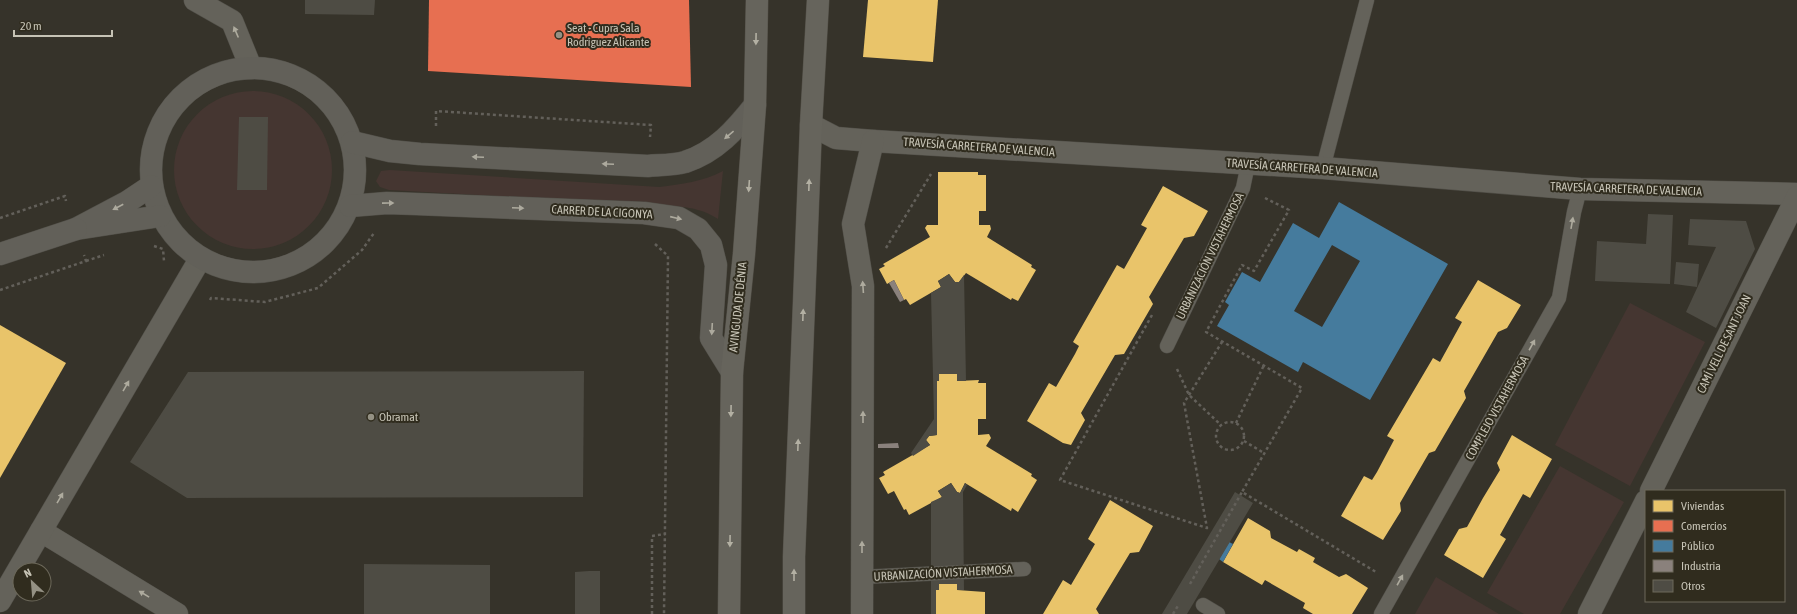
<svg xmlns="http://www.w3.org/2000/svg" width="1797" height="614" font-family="'Asap Condensed',sans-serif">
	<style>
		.green { fill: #453631 }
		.homes { fill: #e9c46a }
		.shops { fill: #e76f51 }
		.public { fill: #457b9d; fill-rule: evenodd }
		.industry { fill: #8a817c }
		.building { fill: #4e4c44 }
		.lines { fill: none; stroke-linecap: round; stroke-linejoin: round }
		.lane-casing { stroke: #514f48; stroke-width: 15 }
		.street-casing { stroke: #514f48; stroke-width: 23 }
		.secondary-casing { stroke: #514f48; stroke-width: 23 }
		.primary-casing { stroke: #535048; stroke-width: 23 }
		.path { stroke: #63605a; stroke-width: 2.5; stroke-dasharray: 3 3; stroke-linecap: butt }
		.lane { stroke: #64625a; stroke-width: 14 }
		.street { stroke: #64625a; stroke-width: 22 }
		.secondary { stroke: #626059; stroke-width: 22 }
		.primary { stroke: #66645c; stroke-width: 22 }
		.oneway { fill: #aeab9e }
		.oneway2 { fill: #b3b0a3 }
		.oneway3 { fill: #adaa9e }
		.poi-dot { fill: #949184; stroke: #302c1e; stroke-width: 1.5 }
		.labels { text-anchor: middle; stroke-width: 4; stroke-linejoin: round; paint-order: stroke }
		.poi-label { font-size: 12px; fill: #c6c3b5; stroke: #302c1e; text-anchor: start }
		.street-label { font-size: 12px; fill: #c6c3b5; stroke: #302c1e }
	</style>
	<rect width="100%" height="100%" fill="#36332a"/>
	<g class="green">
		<circle cx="253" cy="170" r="79"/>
		<path d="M390,170L659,187C682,184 702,182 723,171L718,219C698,206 681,207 659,205L389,190L380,187L376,181L381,171Z"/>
		<polygon points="1630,303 1705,342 1630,486 1555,445"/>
		<polygon points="1560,466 1624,502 1560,614 1524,614 1487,593"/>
		<polygon points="1436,577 1499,614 1415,614"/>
	</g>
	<g class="homes">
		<polygon points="868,0 938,0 933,62 863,57"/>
		<polygon points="938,172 978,172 978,175 986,175 986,211 979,211 979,225 990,225 991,229 987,237 1032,265 1031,267 1036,270 1018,301 1012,298 1011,300 966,273 959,282 955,282 949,274 938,281 941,287 910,305 906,299 904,300 894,280 887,284 879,269 885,266 883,264 930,237 925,228 927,225 938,225"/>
		<polygon points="1163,186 1208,211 1194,236 1184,238 1149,297 1153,304 1124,354 1115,355 1081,413 1085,420 1071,445 1063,443 1027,421 1049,383 1056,387 1075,354 1079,346 1073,342 1117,265 1124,269 1147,228 1141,225"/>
		<polygon points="1478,280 1521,305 1507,328 1498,332 1464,391 1466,398 1435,451 1429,453 1400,503 1401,511 1383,540 1341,516 1364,476 1372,480 1377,472 1394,440 1387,436 1433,358 1440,362 1462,322 1455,318"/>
		<polygon points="0,325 66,363 0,478"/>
		<polygon points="939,374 957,374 957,381 979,380 978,383 986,383 986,419 978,419 978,435 989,434 991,438 986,446 1032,474 1031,476 1037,480 1018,512 1012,508 1011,511 965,483 960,493 957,492 951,483 938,491 942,497 909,515 906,509 904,510 894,491 888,494 879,478 885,475 883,472 930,445 926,440 929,436 937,435 937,381 939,381"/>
		<polygon points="1512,435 1552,459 1530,498 1523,494 1500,535 1506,539 1483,578 1444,555 1459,529 1467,527 1483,498 1500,470 1497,463"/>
		<polygon points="1110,500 1153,526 1139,552 1130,553 1096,609 1099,614 1043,614 1063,580 1071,585 1095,544 1088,539"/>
		<polygon points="1248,518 1270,531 1271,538 1297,552 1299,549 1315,558 1313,562 1339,577 1346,574 1368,588 1352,614 1313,614 1303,608 1305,603 1265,580 1262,585 1223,562"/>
		<polygon points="939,584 957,584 957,590 985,592 985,614 936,614 936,590 939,590"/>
	</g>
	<polygon class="shops" points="429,0 689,0 691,87 428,71"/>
	<g class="public">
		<path d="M1339,202L1448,264L1370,400L1303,362L1298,372L1217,326L1229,305L1225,302L1242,272L1260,282L1293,223L1319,238ZM1332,245L1360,261L1322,327L1294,311Z"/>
		<polygon points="1229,542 1233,544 1223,562 1219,559"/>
	</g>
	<g class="industry">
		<polygon points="894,280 904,300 900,302 889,283"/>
		<polygon points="898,443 899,448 878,448 878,444"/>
	</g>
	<g class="building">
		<polygon points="305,0 375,0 374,15 305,14"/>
		<polygon points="239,117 268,117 267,190 237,190"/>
		<polygon points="1648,214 1673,215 1670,284 1595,281 1597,241 1646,244"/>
		<polygon points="1690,219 1746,221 1755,249 1716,328 1686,312 1716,247 1688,245"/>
		<polygon points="1676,262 1699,264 1697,287 1674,284"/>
		<polygon points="949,274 955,282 959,282 964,275 966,381 957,381 957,374 939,374 939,381 937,381 937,435 929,436 926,440 930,445 913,456 911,453 934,419 931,293 941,287 938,281"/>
		<polygon points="584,371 583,497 187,498 130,462 188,372"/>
		<polygon points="951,483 957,492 960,493 965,483 967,485 963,492 964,590 957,590 957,584 939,584 939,590 936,590 936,614 931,614 931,502 942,497 938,491"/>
		<polygon points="1235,492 1253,503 1187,614 1162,614"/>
		<polygon points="364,564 490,565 490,614 364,614"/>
		<polygon points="589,571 600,571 600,614 575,614 575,572"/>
	</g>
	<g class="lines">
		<defs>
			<g id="lane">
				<polyline points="1323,168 1367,0"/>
				<polyline points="1167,346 1243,188 1248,164"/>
				<polyline points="862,577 1024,569"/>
				<polyline points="1203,605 1218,614"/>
				<polyline points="1381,614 1559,298 1574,212 1580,189"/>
			</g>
			<g id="street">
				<polyline points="195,0 232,21 251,68"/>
				<polyline points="811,125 836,138 873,141 1323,168 1580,189 1797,194"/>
				<polyline points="1651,491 1797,197"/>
				<polyline points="41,531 177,614"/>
				<polyline points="0,601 200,259"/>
				<polyline points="862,614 863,286 853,224 873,141"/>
				<polyline points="1589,614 1646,501"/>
			</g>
			<g id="secondary">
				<circle cx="253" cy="170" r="102"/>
				<path d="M352,142L390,151L420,154L648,166C660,165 674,165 685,162C716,152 736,129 755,105"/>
				<polyline points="151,186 127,202 76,229 160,216"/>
				<polyline points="350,206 387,203 416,204 644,213 679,218 698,229 711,245 716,265 711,338 732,372"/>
				<polyline points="0,254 76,229"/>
			</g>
			<g id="primary">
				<polyline points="729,614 732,372 744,254 755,105 757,0"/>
				<polyline points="794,614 794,557 811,125 818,0"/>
			</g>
		</defs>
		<use href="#lane" class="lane-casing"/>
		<use href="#street" class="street-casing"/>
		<use href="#secondary" class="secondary-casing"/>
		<use href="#primary" class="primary-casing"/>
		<g class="path">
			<polyline points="436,126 436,111 651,125 650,137"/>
			<polyline points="1265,198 1289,210 1254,271 1242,265 1206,332 1302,388 1242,492 1376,572"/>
			<polyline points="0,218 65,196 66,201"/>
			<polyline points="655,244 668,256 664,614"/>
			<polyline points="154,246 163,249 164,261"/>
			<polyline points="886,248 931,174"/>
			<polyline points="86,261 104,255"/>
			<polyline points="0,290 86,261 84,255"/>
			<polyline points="210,300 211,298 265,302 318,288 362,250 374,233"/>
			<polyline points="1152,315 1060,480 1207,528 1184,403 1222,342"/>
			<polyline points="1177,369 1189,395 1221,425"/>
			<circle cx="1230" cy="436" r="14"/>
			<polyline points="1236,423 1264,365"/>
			<polyline points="1244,441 1264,453"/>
			<polyline points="1190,584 1242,492"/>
			<polyline points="652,614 652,536 665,534"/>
			<polyline points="1173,614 1179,604"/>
		</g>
		<use href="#lane" class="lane"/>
		<use href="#street" class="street"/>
		<use href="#secondary" class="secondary"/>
		<use href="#primary" class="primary"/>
	</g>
	<defs><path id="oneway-solid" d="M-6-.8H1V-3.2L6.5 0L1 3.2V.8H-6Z"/></defs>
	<g class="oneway">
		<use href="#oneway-solid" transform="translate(236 32) rotate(-113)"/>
		<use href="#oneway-solid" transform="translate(1572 223) rotate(-80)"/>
		<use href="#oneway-solid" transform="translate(863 287) rotate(-94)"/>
		<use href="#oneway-solid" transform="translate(1532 345) rotate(-61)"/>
		<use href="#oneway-solid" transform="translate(126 386) rotate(-60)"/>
		<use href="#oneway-solid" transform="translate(863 417) rotate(-90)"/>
		<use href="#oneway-solid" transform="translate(60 498) rotate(-60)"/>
		<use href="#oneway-solid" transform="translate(862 547) rotate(-90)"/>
		<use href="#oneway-solid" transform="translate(1400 580) rotate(-61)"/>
		<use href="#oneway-solid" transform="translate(144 594) rotate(-149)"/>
	</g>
	<g class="oneway2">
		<use href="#oneway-solid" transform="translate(756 39) rotate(91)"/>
		<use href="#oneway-solid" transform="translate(809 185) rotate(-88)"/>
		<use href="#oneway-solid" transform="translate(749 186) rotate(94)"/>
		<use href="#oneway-solid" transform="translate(803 315) rotate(-88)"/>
		<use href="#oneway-solid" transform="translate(731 411) rotate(91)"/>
		<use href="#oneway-solid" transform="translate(798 445) rotate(-88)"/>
		<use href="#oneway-solid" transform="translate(730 541) rotate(91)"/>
		<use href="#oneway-solid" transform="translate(794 575) rotate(-90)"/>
	</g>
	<g class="oneway3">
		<use href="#oneway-solid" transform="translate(729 135) rotate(140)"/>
		<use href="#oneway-solid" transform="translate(478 157) rotate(-177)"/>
		<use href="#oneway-solid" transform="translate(608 164) rotate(-177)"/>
		<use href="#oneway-solid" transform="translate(388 203) rotate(-1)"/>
		<use href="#oneway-solid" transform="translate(118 207) rotate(152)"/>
		<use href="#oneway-solid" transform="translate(518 208) rotate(2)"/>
		<use href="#oneway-solid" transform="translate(676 218) rotate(13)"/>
		<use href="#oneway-solid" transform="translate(712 329) rotate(93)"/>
	</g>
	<g class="poi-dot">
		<circle cx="559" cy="35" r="4"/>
		<circle cx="371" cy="417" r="4"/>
	</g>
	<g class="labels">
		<g class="poi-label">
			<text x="567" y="32">Seat - Cupra Sala<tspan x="567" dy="14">Rodriguez Alicante</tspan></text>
			<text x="379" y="421">Obramat</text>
		</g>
		<g class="street-label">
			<text transform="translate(979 147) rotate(4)" y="4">TRAVESÍA CARRETERA DE VALENCIA</text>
			<text transform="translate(1302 168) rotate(4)" y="4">TRAVESÍA CARRETERA DE VALENCIA</text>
			<text transform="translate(1626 189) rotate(2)" y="4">TRAVESÍA CARRETERA DE VALENCIA</text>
			<text transform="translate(602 212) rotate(3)" y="4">CARRER DE LA CIGONYA</text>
			<text transform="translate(1210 256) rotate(-64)" y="4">URBANIZACIÓN VISTAHERMOSA</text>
			<text transform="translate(738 307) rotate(-84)" y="4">AVINGUDA DE DÉNIA</text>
			<text transform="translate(1724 344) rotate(-64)" y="4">CAMÍ VELL DE SANT JOAN</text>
			<text transform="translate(1497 408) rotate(-61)" y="4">COMPLEJO VISTAHERMOSA</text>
			<text transform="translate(943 573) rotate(-3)" y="4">URBANIZACIÓN VISTAHERMOSA</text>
		</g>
	</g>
	<rect x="1645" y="490" width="140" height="112" fill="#302c1e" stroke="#6c685a"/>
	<rect x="1653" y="500" width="20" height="12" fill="#e9c46a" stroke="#6c685a"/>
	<text x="1681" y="510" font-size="12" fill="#c6c3b5">Viviendas</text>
	<rect x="1653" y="520" width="20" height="12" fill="#e76f51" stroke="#6c685a"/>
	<text x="1681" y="530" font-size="12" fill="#c6c3b5">Comercios</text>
	<rect x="1653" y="540" width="20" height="12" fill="#457b9d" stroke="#6c685a"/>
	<text x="1681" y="550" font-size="12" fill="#c6c3b5">Público</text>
	<rect x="1653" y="560" width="20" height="12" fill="#8a817c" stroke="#6c685a"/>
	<text x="1681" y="570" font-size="12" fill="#c6c3b5">Industria</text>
	<rect x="1653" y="580" width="20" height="12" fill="#4e4c44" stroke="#6c685a"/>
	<text x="1681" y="590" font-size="12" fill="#c6c3b5">Otros</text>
	<g transform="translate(32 582) rotate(334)"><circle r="19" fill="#302c1e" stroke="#6c685a"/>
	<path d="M0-3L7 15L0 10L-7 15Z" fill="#949184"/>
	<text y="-6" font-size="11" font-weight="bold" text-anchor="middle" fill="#c6c3b5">N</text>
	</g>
	<path d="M14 30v6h98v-6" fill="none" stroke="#c6c3b5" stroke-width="2"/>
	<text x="20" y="30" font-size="12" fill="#c6c3b5" stroke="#302c1e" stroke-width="3" paint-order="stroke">20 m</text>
</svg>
